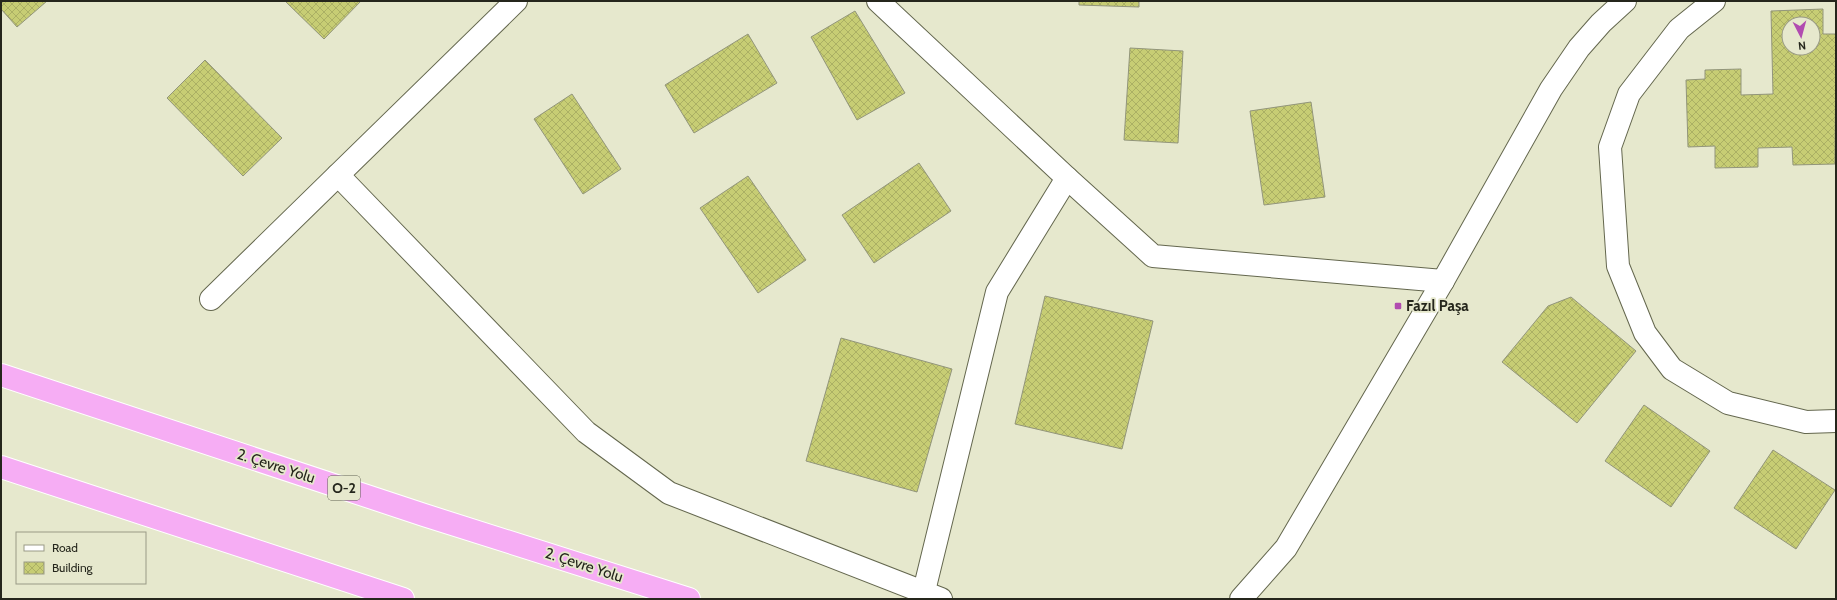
<svg xmlns="http://www.w3.org/2000/svg" width="1837" height="600" font-family="Cabin,sans-serif">
	<style>
		.building { fill: url(#building-cross-hatch); stroke: #92957b; fill-rule: evenodd }
		.lines { fill: none; stroke-linecap: round; stroke-linejoin: round }
		.minor-casing { stroke: #64674e; stroke-width: 24 }
		.motorway-casing { stroke: #fff; stroke-width: 24 }
		.minor { stroke: #fff; stroke-width: 22 }
		.motorway { stroke: #f6adf4; stroke-width: 22 }
		.poi-dot { fill: #b14bb0; stroke: #e6e8cd; stroke-width: 1.5 }
		.labels { text-anchor: middle; stroke-width: 3.5; stroke-linejoin: round; paint-order: stroke }
		.shield { fill: #e6e8cd; stroke: #5f6051; stroke-width: 1 }
		.shield-label { font-size: 14px; font-weight: bold; fill: #25261c }
		.poi-label { font-size: 15px; font-weight: bold; fill: #25261c; stroke: #e6e8cd; text-anchor: start }
		.street-label { font-size: 15px; fill: #25261c; stroke: #e6e8cd }
	</style>
	<defs>
		<pattern id="building-cross-hatch" width="8" height="8" patternUnits="userSpaceOnUse"><rect width="8" height="8" fill="#c7cd74"/><path d="M0 0l8 8M0 8l8-8" fill="none" stroke="#abb064"/></pattern>
	</defs>
	<rect width="100%" height="100%" fill="#e6e8cd"/>
	<g class="building">
		<polygon points="1,1 47,1 17,27 1,9"/>
		<polygon points="285,1 361,1 324,39"/>
		<polygon points="1079,1 1139,1 1139,7 1079,5"/>
		<path d="M1823,9V34H1836L1835,164L1793,165L1792,147L1758,148V167L1715,168V146L1688,147L1686,80L1705,79V70L1741,69V95L1773,94L1771,11ZM1789,24H1813V48H1789Z"/>
		<polygon points="855,11 905,93 857,120 811,37"/>
		<polygon points="748,34 777,83 694,133 665,85"/>
		<polygon points="1130,48 1183,51 1178,143 1124,140"/>
		<polygon points="205,60 282,138 243,176 167,98"/>
		<polygon points="572,94 621,169 583,194 534,119"/>
		<polygon points="1311,102 1325,197 1264,205 1250,111"/>
		<polygon points="919,163 951,211 874,263 842,215"/>
		<polygon points="748,176 806,260 758,293 700,208"/>
		<polygon points="1045,296 1153,321 1122,449 1015,424"/>
		<polygon points="1571,297 1636,351 1577,423 1502,362 1548,306"/>
		<polygon points="841,338 952,369 917,492 806,461"/>
		<polygon points="1644,405 1710,451 1671,507 1605,461"/>
		<polygon points="1773,450 1835,490 1796,549 1734,508"/>
	</g>
	<g class="lines">
		<defs>
			<g id="minor">
				<polyline points="878,1 1067,178 1153,256 1443,281"/>
				<polyline points="1714,1 1679,29 1629,94 1610,147 1618,266 1645,333 1672,369 1728,403 1806,422 1836,421"/>
				<polyline points="338,175 586,432 669,493 941,599"/>
				<polyline points="211,299 516,1"/>
				<polyline points="924,591 997,292 1067,178"/>
				<polyline points="1241,599 1286,548 1443,281 1551,89 1579,48 1601,23 1625,1"/>
			</g>
			<g id="motorway">
				<polyline points="1,375 424,515 689,599"/>
				<polyline points="1,467 403,599"/>
			</g>
		</defs>
		<use href="#minor" class="minor-casing"/>
		<use href="#motorway" class="motorway-casing"/>
		<use href="#minor" class="minor"/>
		<use href="#motorway" class="motorway"/>
	</g>
	<rect class="poi-dot" x="1394" y="302" width="8" height="8" rx="2"/>
	<g class="labels">
		<rect class="shield" x="328" y="476" width="32" height="24" rx="3"/>
		<g class="shield-label">
			<text x="344" y="493">O-2</text>
		</g>
		<g class="poi-label">
			<text x="1406" y="311">Fazıl Paşa</text>
		</g>
		<g class="street-label">
			<text transform="translate(276 466) rotate(18)" y="5">2. Çevre Yolu</text>
			<text transform="translate(584 565) rotate(18)" y="5">2. Çevre Yolu</text>
		</g>
	</g>
	<rect width="1837" height="600" fill="none" stroke="#25261c" stroke-width="4"/>
	<rect x="16" y="532" width="130" height="52" fill="#e6e8cd" stroke="#999a86"/>
	<rect x="24" y="545" width="20" height="6" fill="#ffffff" stroke="#999a86"/>
	<text x="52" y="552" font-size="12" fill="#25261c">Road</text>
	<rect x="24" y="562" width="20" height="12" fill="url(#building-cross-hatch)" stroke="#999a86"/>
	<text x="52" y="572" font-size="12" fill="#25261c">Building</text>
	<g transform="translate(1801 36) rotate(174)"><circle r="19" fill="#e6e8cd" stroke="#999a86"/>
	<path d="M0-3L7 15L0 10L-7 15Z" fill="#b14bb0"/>
	<text y="-6" font-size="11" font-weight="bold" text-anchor="middle" fill="#25261c">N</text>
	</g>
</svg>
